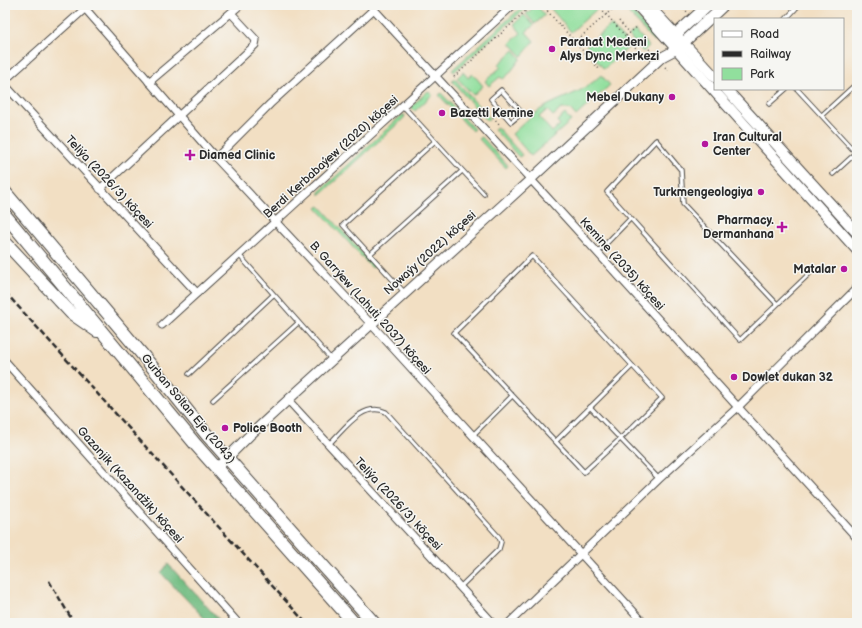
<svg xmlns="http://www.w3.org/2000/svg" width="862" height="628" viewBox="0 0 862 628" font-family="'Balsamiq Sans',sans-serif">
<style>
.green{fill:#91df9d;stroke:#5e8564}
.forest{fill:#74be84;stroke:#507458}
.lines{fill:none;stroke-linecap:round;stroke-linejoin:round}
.service-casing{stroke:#494642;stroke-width:5.5}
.minor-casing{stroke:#494642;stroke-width:9}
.tertiary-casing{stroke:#494642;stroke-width:11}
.secondary-casing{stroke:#494642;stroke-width:12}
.trunk-casing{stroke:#494642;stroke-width:14}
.path{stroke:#494642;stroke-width:1.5;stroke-dasharray:1 3;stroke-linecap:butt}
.service{stroke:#fff;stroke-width:3.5}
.minor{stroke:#fff;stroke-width:7}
.tertiary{stroke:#fff;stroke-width:9}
.secondary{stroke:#fff;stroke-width:10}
.trunk{stroke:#fff;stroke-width:12}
.rail{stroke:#2b2b2b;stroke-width:2.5;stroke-dasharray:6 3;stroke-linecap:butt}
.poi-dot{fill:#b5179e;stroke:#f6f6f2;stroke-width:1.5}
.labels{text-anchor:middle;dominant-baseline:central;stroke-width:3;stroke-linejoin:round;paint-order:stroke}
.poi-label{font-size:12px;font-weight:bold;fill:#2b2b2b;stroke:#f6f6f2;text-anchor:start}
.street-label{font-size:12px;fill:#2b2b2b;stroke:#f6f6f2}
</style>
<rect width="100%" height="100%" fill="#f6f6f2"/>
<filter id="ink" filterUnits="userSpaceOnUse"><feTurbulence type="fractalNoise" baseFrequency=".025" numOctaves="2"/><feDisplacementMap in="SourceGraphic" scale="8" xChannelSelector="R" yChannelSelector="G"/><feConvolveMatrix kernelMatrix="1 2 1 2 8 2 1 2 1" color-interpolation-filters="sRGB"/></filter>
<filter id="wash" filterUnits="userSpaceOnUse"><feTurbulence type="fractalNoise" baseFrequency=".012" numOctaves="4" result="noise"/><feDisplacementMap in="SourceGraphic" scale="16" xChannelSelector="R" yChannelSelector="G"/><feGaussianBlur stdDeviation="0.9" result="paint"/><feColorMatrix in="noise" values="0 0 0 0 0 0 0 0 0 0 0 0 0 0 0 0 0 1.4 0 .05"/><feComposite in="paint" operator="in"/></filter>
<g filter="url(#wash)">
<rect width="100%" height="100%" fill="#f2dfc3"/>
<g class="green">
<polygon points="524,5 529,5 454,72 452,70"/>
<polygon points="536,5 545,15 535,24 526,14"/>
<polygon points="556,5 593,5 597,9 571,32 551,9"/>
<polygon points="622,5 627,5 656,40 654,42"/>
<polygon points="524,15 534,25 526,32 534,41 522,56 510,43 521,33 514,24"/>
<polygon points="611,25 630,46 604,69 585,47"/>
<polygon points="635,30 649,46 643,52 629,36"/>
<polygon points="514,50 521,58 509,74 503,79 500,77 489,86 485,81 501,67 499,64"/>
<polygon points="463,72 468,78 473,74 483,86 473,95 457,78"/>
<path d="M601,75L610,85L576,116L570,109H561L553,116L547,110L539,117L552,132L560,125L557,121L565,114L571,121L531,156L512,134C521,126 530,116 541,109C563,96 582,94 601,75Z"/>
<polygon points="454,78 489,118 487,121 452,81"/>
<polygon points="428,91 432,95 415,111 411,107"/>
<polygon points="441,93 474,129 472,131 439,95"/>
<polygon points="402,115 405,115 404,118 321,194 319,194 319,192"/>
<polygon points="497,127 522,155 519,157 494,129"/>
<polygon points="482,137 508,166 506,168 479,139"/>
<polygon points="320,206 374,266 372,268 317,208"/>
</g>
<polygon class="forest" points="168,564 222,623 209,623 161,573"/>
</g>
<g filter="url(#ink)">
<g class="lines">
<defs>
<g id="service">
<polyline points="435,5 443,6 444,5"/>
<polyline points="786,19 799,5"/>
<polyline points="797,89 857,154"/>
<polygon points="501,90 522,113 511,122 491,99"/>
<polyline points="769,104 786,89"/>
<polyline points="403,106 484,194"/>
<polyline points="822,115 857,83"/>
<polyline points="833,174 856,153"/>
<polyline points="597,253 630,219"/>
<polyline points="239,255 331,359"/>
<polyline points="369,255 462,171"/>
<polygon points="532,256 662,398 620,439 584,472 454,333"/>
<polyline points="404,292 343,225 435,141"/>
<polyline points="777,304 683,204 681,170 656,140 607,192 740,340 809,274"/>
<polyline points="189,374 273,295"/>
<polyline points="213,400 298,323"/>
<polyline points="590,407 659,479"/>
<polyline points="472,436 512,396"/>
<polyline points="556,441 632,366"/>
<path d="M329,444C344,430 362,401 386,412L499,537L501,542L499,549L460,587"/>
</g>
<g id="minor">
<polyline points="82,5 216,158 371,324 644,623"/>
<polyline points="370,5 546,196 857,538"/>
<polyline points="5,80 89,5"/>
<polyline points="149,82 240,5"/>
<polyline points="5,85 197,293"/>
<polyline points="216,158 270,104 374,9"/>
<polyline points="100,189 255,45 256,40 231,13"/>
<polyline points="162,325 513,5"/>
<polyline points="5,361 238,623"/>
<polyline points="288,400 493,623"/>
<polyline points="509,623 659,479 737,408 857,288"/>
</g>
<polyline id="tertiary" points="217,468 249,436 288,400 530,180 662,57 677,49"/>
<g id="secondary">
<polyline points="637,5 857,250"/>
<polyline points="648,5 715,77"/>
<polyline points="671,39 708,5"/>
<polyline points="680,46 724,5"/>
<polyline points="726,89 857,233"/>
</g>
<g id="trunk">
<polyline points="5,192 141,353 207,435 374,623"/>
<polyline points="5,215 196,445 354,623"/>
<polyline points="5,242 71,313 97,331"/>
</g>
</defs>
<use href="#service" class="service-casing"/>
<use href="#minor" class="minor-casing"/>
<use href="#tertiary" class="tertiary-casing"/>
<use href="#secondary" class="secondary-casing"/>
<use href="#trunk" class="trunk-casing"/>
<g class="path">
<polyline points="542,5 600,70"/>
<polyline points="598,5 643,56"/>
<polyline points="681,5 687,12"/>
<polyline points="669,7 671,5"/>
<polyline points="684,9 688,5"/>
<polyline points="547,10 553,5"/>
<polyline points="619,21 630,33"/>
<polyline points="626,36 637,27"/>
<polyline points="575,42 617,5"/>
<polyline points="649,49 652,52"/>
<polyline points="665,67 668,70"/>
<polyline points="454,77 532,5"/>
<polyline points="493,117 499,124"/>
</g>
<use href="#service" class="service"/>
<use href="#minor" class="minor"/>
<use href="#tertiary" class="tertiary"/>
<use href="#secondary" class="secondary"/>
<use href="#trunk" class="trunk"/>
<g class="rail">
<polyline points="5,292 306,623"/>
<polyline points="49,581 74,623"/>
</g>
</g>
</g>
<g class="poi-dot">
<circle cx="552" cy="49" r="4"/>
<circle cx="672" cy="97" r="4"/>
<circle cx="442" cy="113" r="4"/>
<circle cx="705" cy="144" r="4"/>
<path d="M188 149h4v4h4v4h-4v4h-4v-4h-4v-4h4z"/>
<circle cx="761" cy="192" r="4"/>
<path d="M780 221h4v4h4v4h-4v4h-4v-4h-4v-4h4z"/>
<circle cx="844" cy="269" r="4"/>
<circle cx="734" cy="377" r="4"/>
<circle cx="225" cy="428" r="4"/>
</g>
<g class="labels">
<g class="poi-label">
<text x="560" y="42">Parahat Medeni<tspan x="560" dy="14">Alys Dync Merkezi</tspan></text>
<text x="664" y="97" text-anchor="end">Mebel Dukany</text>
<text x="450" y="113">Bazetti Kemine</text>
<text x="713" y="137">Iran Cultural<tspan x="713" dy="14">Center</tspan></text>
<text x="199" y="155">Diamed Clinic</text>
<text x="753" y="192" text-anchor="end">Turkmengeologiya</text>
<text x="774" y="220" text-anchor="end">Pharmacy.<tspan x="774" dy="14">Dermanhana</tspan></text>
<text x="836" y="269" text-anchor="end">Matalar</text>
<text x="742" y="377">Dowlet dukan 32</text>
<text x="233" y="428">Police Booth</text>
</g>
<g class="street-label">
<text transform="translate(331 157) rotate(-42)">Berdi Kerbabaýew (2020) köçesi</text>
<text transform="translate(109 182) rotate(47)">Teliýa (2026/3) köçesi</text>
<text transform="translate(430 253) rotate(-42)">Nowaýy (2022) köçesi</text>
<text transform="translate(622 264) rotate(48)">Kemine (2035) köçesi</text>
<text transform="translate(370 308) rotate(48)">B. Garrýew (Lahuti, 2037) köçesi</text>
<text transform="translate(188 409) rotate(50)">Gurban Soltan Eje (2043)</text>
<text transform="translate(130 485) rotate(48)">Gazanjik (Kazandžik) köçesi</text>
<text transform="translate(398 504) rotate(47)">Teliýa (2026/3) köçesi</text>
</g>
</g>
<rect width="862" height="628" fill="none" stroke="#f6f6f2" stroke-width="20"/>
<rect x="714" y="18" width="130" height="72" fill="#f6f6f2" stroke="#a5a5a2"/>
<rect x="722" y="31" width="20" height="6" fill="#ffffff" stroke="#a5a5a2"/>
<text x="750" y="38" font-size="12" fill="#2b2b2b">Road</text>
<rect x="722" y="51" width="20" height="6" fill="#2b2b2b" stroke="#a5a5a2"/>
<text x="750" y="58" font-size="12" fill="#2b2b2b">Railway</text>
<rect x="722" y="68" width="20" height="12" fill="#91df9d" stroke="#a5a5a2"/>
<text x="750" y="78" font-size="12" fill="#2b2b2b">Park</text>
</svg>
